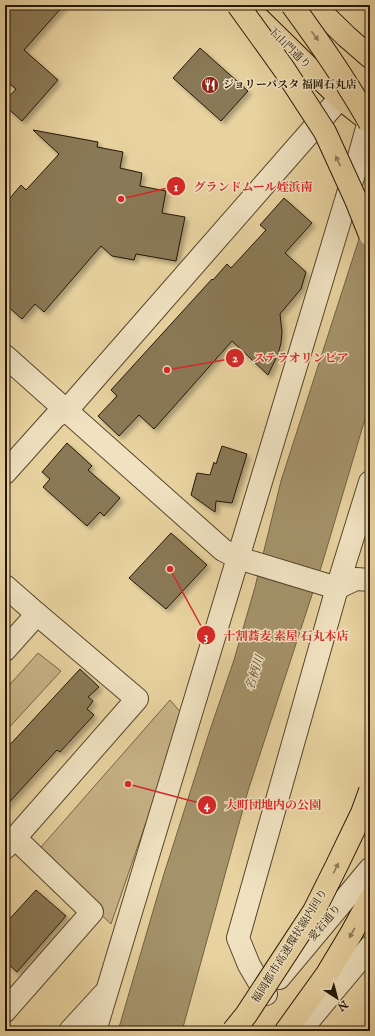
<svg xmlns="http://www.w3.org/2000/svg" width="375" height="1036" viewBox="0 0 375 1036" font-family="'IM FELL English','Noto Serif JP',serif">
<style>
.green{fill:#c7b386;stroke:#766546}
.water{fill:#a5936b;stroke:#716142}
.building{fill:#8a7956;stroke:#241705;filter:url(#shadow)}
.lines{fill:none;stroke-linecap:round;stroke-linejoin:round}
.minor-casing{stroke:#55462c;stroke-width:24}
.major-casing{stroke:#241705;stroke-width:24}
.highway-casing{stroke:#241705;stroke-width:24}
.minor{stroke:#f0e2c1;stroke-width:22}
.major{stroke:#e8d3a0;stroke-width:22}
.highway{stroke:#e8d3a0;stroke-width:22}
.highway-bridge-casing{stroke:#241705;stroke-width:24;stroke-linecap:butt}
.highway-bridge{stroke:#e8d3a0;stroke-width:22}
.oneway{fill:#907e5a}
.labels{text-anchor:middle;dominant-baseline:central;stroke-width:3;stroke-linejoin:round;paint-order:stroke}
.street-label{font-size:11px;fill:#241705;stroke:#f0e2c1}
.poi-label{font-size:11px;font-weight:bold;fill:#241705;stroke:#f0e2c1;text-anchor:start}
.water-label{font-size:12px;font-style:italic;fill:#58492e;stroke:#f0e2c1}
.leader{fill:none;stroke:#d62828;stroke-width:1.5}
.callout-dot{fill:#d62828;stroke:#f0e2c1;stroke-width:1.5}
.mark-label{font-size:12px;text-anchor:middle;font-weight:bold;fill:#fff}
.callout-label{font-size:12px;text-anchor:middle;font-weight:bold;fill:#d62828;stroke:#f0e2c1;stroke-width:3;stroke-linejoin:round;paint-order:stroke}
</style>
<defs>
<filter id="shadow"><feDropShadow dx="3.5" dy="3.5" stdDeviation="2" flood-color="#0004"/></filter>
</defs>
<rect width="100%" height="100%" fill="#e8d3a0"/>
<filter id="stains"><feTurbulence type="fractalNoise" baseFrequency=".005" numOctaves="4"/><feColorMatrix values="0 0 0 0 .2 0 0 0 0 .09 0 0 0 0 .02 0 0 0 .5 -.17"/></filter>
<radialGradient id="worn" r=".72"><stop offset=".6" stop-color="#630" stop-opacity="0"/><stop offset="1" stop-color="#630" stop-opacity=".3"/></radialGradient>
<g class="green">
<polygon points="38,653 61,671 5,732 5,690"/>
<polygon points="170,700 183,715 111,924 35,854"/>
</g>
<polygon class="water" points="370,205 370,402 323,561 248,791 182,1031 118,1031 163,877 209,733 234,660 255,587 281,481"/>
<g class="building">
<polygon points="5,5 64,5 24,50 58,80 22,121 5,106 5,101 16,89 5,80"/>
<polygon points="200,48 248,91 221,121 173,78"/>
<polygon points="33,130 98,142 97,147 123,152 120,168 142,173 140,186 166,191 162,213 185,217 176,261 136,254 134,260 112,256 101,246 44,312 35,304 22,319 5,304 5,204 21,185 26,190 59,154"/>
<polygon points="284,198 312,223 285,253 306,272 301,289 280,314 282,332 281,343 278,354 268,375 232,341 154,429 139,415 119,436 98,416 117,396 111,390 212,279 213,280 227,264 231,268 266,230 260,225"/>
<polygon points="67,443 92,466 88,470 120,498 104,516 100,512 87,526 43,487 50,479 42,472"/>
<polygon points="222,446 247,454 232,503 216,501 215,512 191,495 197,473 210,475 214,462 216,464"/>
<polygon points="171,533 207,565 166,609 129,578"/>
<polygon points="80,669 99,687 88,697 93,701 87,709 94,715 60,752 57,750 5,807 5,750"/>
<polygon points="36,890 66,916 17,972 5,961 5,924"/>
</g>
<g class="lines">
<defs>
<g id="minor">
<polyline points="5,356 223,550 238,558 337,588 356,579 370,580"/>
<polyline points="5,473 56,416 67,410 340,98"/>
<polyline points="5,586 37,614"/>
<polyline points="5,650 37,614 137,699 15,838"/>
<polyline points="5,848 15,838 92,912 5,1011"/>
<polyline points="279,978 370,869"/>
<polyline points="266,994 249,965 238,938 337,588 370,482"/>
<polyline points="70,1031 103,995"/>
<polyline points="95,1031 357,164 369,121"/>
<polyline points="300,1031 370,947"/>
</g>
<g id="major">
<polyline points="314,5 347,37 370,57"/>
<polyline points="247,7 340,98 368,120"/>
</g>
<polyline id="highway" points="286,1031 327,974 351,934 370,899"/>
</defs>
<use href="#minor" class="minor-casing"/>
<use href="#major" class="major-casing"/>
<use href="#highway" class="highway-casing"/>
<use href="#minor" class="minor"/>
<use href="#major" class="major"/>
<use href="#highway" class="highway"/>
<defs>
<g id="highway-bridge">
<polyline points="238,5 284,69 325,132 356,200 370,235"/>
<path d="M292,5C320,43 347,82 370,123"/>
<polyline points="233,1031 246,1015 314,911 336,867 362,813 370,791"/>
</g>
</defs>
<use href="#highway-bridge" class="highway-bridge-casing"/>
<use href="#highway-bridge" class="highway-bridge"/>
</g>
<defs><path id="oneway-solid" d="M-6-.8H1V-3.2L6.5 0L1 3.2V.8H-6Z"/></defs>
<g class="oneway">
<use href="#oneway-solid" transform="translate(315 36) rotate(53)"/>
<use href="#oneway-solid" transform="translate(338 161) rotate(-115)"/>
<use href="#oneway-solid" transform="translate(336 868) rotate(-64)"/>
<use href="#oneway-solid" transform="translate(352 933) rotate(119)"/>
</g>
<defs>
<symbol id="restaurant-disc" viewBox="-11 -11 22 22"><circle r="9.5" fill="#8f2418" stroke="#f0e2c1"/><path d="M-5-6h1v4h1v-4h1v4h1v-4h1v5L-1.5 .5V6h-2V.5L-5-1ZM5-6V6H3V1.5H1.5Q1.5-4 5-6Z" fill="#fff"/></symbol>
</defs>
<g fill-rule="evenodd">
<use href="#restaurant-disc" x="200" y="75" width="20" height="20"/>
</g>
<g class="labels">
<g class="street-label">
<text transform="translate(289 48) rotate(44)">下山門通り</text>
<text transform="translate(325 923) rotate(-50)">愛宕通り</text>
<text transform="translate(290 946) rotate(-58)">福岡都市高速環状線内回り</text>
</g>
<g class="poi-label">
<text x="223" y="85">ジョリーパスタ 福岡石丸店</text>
</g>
<g class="water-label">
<text transform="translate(255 673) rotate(-73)">名柄川</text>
</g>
</g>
<path class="leader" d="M121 199L176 186M167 370L235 358M170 569L206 635M128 784L207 805"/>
<g class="callout-dot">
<circle cx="121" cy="199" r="4"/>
<circle cx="167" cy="370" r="4"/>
<circle cx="170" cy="569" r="4"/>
<circle cx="128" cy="784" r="4"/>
<circle cx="176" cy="186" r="10"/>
<circle cx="235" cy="358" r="10"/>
<circle cx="206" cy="635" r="10"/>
<circle cx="207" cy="805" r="10"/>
</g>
<g class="mark-label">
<text x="176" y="191">1</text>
<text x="235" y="362">2</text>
<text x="206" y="640">3</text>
<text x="207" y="809">4</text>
</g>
<g class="callout-label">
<text x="253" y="191">グランドムール姪浜南</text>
<text x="301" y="362">ステラオリンピア</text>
<text x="286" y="640">十割蕎麦 素屋 石丸本店</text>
<text x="273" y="809">大町団地内の公園</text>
</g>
<rect width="375" height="1036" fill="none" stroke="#e8d3a0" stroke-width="20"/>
<rect x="6" y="6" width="363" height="1024" fill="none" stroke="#241705" stroke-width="2"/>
<rect x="10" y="10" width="355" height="1016" fill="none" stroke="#241705"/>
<g transform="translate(337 998) rotate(144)" stroke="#f0e2c1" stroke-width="3" paint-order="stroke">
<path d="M0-3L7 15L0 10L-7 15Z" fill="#241705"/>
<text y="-6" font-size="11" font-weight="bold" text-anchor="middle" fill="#241705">N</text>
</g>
<rect width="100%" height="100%" filter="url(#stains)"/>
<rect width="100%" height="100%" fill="url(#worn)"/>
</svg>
